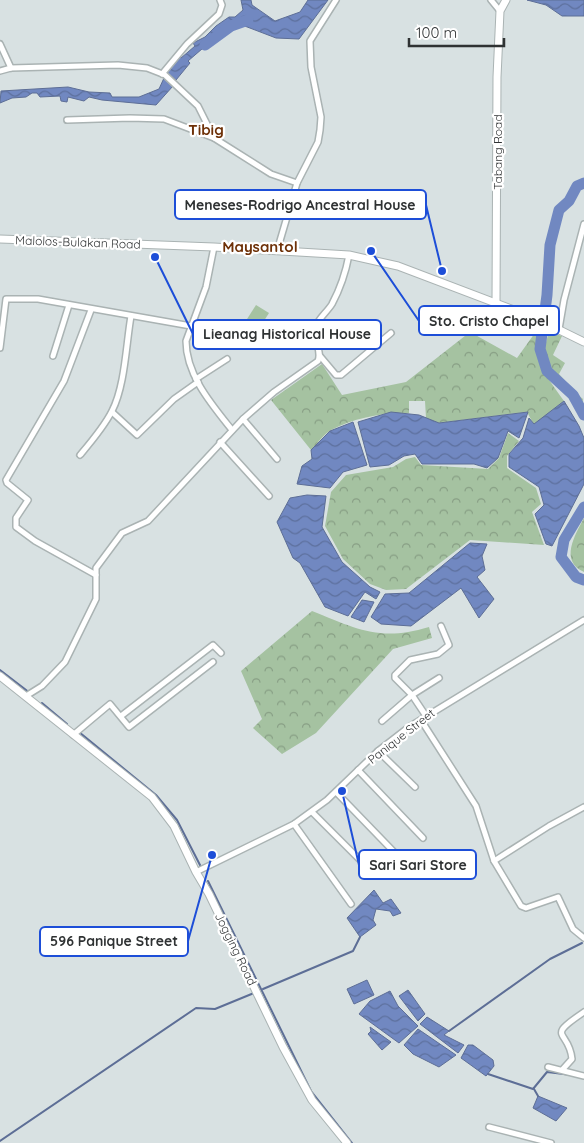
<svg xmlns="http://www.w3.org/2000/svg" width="584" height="1143" viewBox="0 0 584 1143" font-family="Quicksand,sans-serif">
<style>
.forest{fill:url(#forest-crowns)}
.green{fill:#a5c2a1}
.water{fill:url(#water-waves);stroke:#5d6e96}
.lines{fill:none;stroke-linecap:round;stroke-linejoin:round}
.stream{stroke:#5d6e96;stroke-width:2}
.river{stroke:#7188c1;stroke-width:11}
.street-casing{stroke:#aab3b3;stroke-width:8}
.secondary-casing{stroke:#aab3b3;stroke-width:9}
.street{stroke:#fff;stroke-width:5}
.secondary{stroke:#fff;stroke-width:7}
.labels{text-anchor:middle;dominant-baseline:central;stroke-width:4.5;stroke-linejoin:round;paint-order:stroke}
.street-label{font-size:12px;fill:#2f3233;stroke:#fff}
.quarter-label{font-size:15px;font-weight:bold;fill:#6e3108;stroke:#fff}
.leader{fill:none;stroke:#1d4ed8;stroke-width:2}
.callout-dot{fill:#1d4ed8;stroke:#fff;stroke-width:2}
.callout{fill:#fff;stroke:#1d4ed8;stroke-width:2}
.callout-label{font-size:14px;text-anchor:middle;font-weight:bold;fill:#2f3233}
</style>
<defs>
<pattern id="forest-crowns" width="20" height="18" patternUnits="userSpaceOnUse" patternTransform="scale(1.25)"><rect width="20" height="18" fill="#a5c2a1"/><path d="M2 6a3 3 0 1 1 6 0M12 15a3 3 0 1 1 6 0" fill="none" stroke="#879e84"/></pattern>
<pattern id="water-waves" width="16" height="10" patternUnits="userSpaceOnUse" patternTransform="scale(1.25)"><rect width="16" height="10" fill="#7188c1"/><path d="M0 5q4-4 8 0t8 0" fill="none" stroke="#5d709d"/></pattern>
</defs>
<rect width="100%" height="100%" fill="#d8e1e2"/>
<g class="forest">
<path d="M537,330C539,366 543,372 564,401L534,425L527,412L438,423L426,418L425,401H409V413C384,412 353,418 331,430C324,434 317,444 311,450L271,400L322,364L342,395L406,382L470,332L517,358Z"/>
<path d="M549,332L562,336L553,355L565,363L559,374C567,383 573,391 583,399L582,406L549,370L543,352Z"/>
<polygon points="508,433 519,441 507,456 507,468 536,488 541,504 532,512 544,545 470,540 406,589 386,590 370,584 343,559 325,526 331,492 346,475 393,467 406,459 415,457 421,465 488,469 499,458"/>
<path d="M584,518V572C559,561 575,535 584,518Z"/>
<path d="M312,611C357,629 380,642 429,627L432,638L393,649L316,733L282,754L253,728L262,719L241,671Z"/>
</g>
<polygon class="green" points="256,305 269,313 253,338 240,330"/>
<g class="water">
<polygon points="241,0 251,0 252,5 275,21 300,12 308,0 328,0 299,39 276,38 242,25 231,24 188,61 190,63 176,80 165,71 179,56 181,58 195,46 193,43 205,37 216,26 229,17 235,17 243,10"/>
<polygon points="527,0 584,0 584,16 562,16 546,5"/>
<polygon points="164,78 173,86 156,105 102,100 89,97 84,101 68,97 67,102 61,101 60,96 40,97 37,93 32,93 26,97 12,98 0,103 1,91 68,87 89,92 110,93 112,97 139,97 159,89"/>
<polygon points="564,401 579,426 584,438 584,484 552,546 546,544 535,514 544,505 539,487 509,467 509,454 523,438 529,418 534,424"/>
<polygon points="391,412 419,415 439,423 528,412 519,438 508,431 498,458 487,468 474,464 422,464 415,454 404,456 389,465 370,467 358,422"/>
<polygon points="353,422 367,465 343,472 330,488 297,484 302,466 312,459 311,450 330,431"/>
<polygon points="307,495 326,496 322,527 342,562 370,587 380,592 376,599 365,592 348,616 325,607 300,563 293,558 277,522 290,498"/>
<polygon points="470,543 487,544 482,556 485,570 477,577 494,599 479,618 461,588 411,626 381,624 371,617 385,594 409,593"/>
<polygon points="362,600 374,602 364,622 351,617"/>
<polygon points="374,890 383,903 391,899 401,913 393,916 390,911 376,909 373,920 376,925 360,937 347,918"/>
<polygon points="367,980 374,995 354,1004 347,989"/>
<polygon points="408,990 425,1014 418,1021 399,996"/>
<polygon points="390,991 398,1006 418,1026 399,1043 359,1014 370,1001"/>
<polygon points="427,1017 449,1031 444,1035 464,1045 458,1053 420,1024"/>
<polygon points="370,1027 391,1042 382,1050 368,1034 371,1031"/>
<polygon points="418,1029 456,1055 439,1067 413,1054 404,1045"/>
<polygon points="468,1045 473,1045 493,1060 494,1066 486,1076 461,1058"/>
<polygon points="538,1096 567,1108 556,1121 533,1108"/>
</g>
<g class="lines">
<g class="stream">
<polyline points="0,670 30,693"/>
<polyline points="42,703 67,724"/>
<polyline points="79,732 156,795 177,820 201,867"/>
<polyline points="208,881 311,1091 352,1143"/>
<polyline points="263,989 353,951 360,937"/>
<polyline points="449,1031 550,959 582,943"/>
<polyline points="488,1074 533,1089 547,1072 572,1075"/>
<polyline points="534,1089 538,1096"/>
<polyline points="0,1141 196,1008 215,1009 254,993"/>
</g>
<g class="river">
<polyline points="205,45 231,26 248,20"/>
<polyline points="584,183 577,186 569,201 559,210 550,245 547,295 540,349 547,371 573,395 584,415"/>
<polyline points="584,507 564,540 561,557 576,577 584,580"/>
</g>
<defs>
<g id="street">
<polyline points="491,0 500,11"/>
<polyline points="0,44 11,68"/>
<polyline points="0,71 11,68 118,65 147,68 165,75 198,106 214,138 271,174 297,183"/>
<polyline points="162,74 187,44 219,14 222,5 220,0"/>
<polyline points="67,120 130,118 164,119 214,138"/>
<path d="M214,247L206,287L186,341C186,375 212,405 232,430"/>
<polyline points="277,251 297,183 318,142 320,130 321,117 311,67 310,41 336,0"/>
<polyline points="91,310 64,381 6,480 7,483 28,500 16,518 16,527 35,541 96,575"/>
<polyline points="559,329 564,300 584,224"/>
<polyline points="0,348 6,299 38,299 191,326"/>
<polyline points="53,356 69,305"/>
<polyline points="320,356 336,375 341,375 391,333"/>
<polyline points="196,379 227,359"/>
<polyline points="112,412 137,435 174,399 198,382"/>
<polyline points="243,419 277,459"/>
<polyline points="220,442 269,496"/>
<path d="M80,455C91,442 104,427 112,411C125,386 126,345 131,316"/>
<path d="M26,696L42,686L65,662L96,599V568L122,533L148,521L243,419L274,392L318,361C323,350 311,338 316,326C319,318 327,312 332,304C340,289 346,271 349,255"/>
<polyline points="121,716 213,645 221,653"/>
<polyline points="426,716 412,695 395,678 395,675 410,660 438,654 449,645 441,626"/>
<polyline points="421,720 476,806 494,861 521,906 526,908 558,897 573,929 584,938"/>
<polyline points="382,721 412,695 439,678"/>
<polyline points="73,735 110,704 129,727 213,662"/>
<polyline points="378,751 415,787"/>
<polyline points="358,770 423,838"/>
<polyline points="336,792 395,853"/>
<polyline points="312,812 359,859"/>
<polyline points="294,824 351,904"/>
<polyline points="494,861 549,826 584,807"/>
<polyline points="196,872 294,824 327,800 378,751 409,727 584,620"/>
<polyline points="548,1067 584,1076"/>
<path d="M563,1069L572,1059C569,1029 544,1039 584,1012"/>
<polyline points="489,1127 551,1143"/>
</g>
<g id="secondary">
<polyline points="0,239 214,247 349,255 398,266 535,318 584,342"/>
<polyline points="496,305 497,77 500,11 506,0"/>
<polyline points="0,676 152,797 174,826 196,872 209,894 283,1047 312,1100 347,1143"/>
</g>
</defs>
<use href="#street" class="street-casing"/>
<use href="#secondary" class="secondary-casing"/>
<use href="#street" class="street"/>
<use href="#secondary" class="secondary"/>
</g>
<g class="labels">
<g class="street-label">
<text transform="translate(497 152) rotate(-90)">Tabang Road</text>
<text transform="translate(78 242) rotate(2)">Malolos-Bulakan Road</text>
<text transform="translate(401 736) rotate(-38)">Panique Street</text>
<text transform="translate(236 949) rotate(64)">Jogging Road</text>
</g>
<g class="quarter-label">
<text x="206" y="129">Tibig</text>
<text x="260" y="246">Maysantol</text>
</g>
</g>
<path class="leader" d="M442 271L426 205M371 251L419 321M155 257L193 334M342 791L359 865M212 855L188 941"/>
<g class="callout-dot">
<circle cx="442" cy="271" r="5"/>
<circle cx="371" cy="251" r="5"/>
<circle cx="155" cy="257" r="5"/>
<circle cx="342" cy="791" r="5"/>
<circle cx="212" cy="855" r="5"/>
</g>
<g class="callout">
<rect x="175" y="190" width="251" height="29" rx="5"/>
<rect x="419" y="306" width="140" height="29" rx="5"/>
<rect x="193" y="320" width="188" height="29" rx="5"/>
<rect x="359" y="850" width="117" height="29" rx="5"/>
<rect x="40" y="927" width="148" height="29" rx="5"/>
</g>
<g class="callout-label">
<text x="300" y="210">Meneses-Rodrigo Ancestral House</text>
<text x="489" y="326">Sto. Cristo Chapel</text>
<text x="287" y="339">Lieanag Historical House</text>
<text x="418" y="870">Sari Sari Store</text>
<text x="114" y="946">596 Panique Street</text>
</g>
<path d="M409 38v8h95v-8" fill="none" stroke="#2f3233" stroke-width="2.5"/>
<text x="416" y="38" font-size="15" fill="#2f3233" stroke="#ffffff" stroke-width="4" paint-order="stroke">100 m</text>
</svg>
